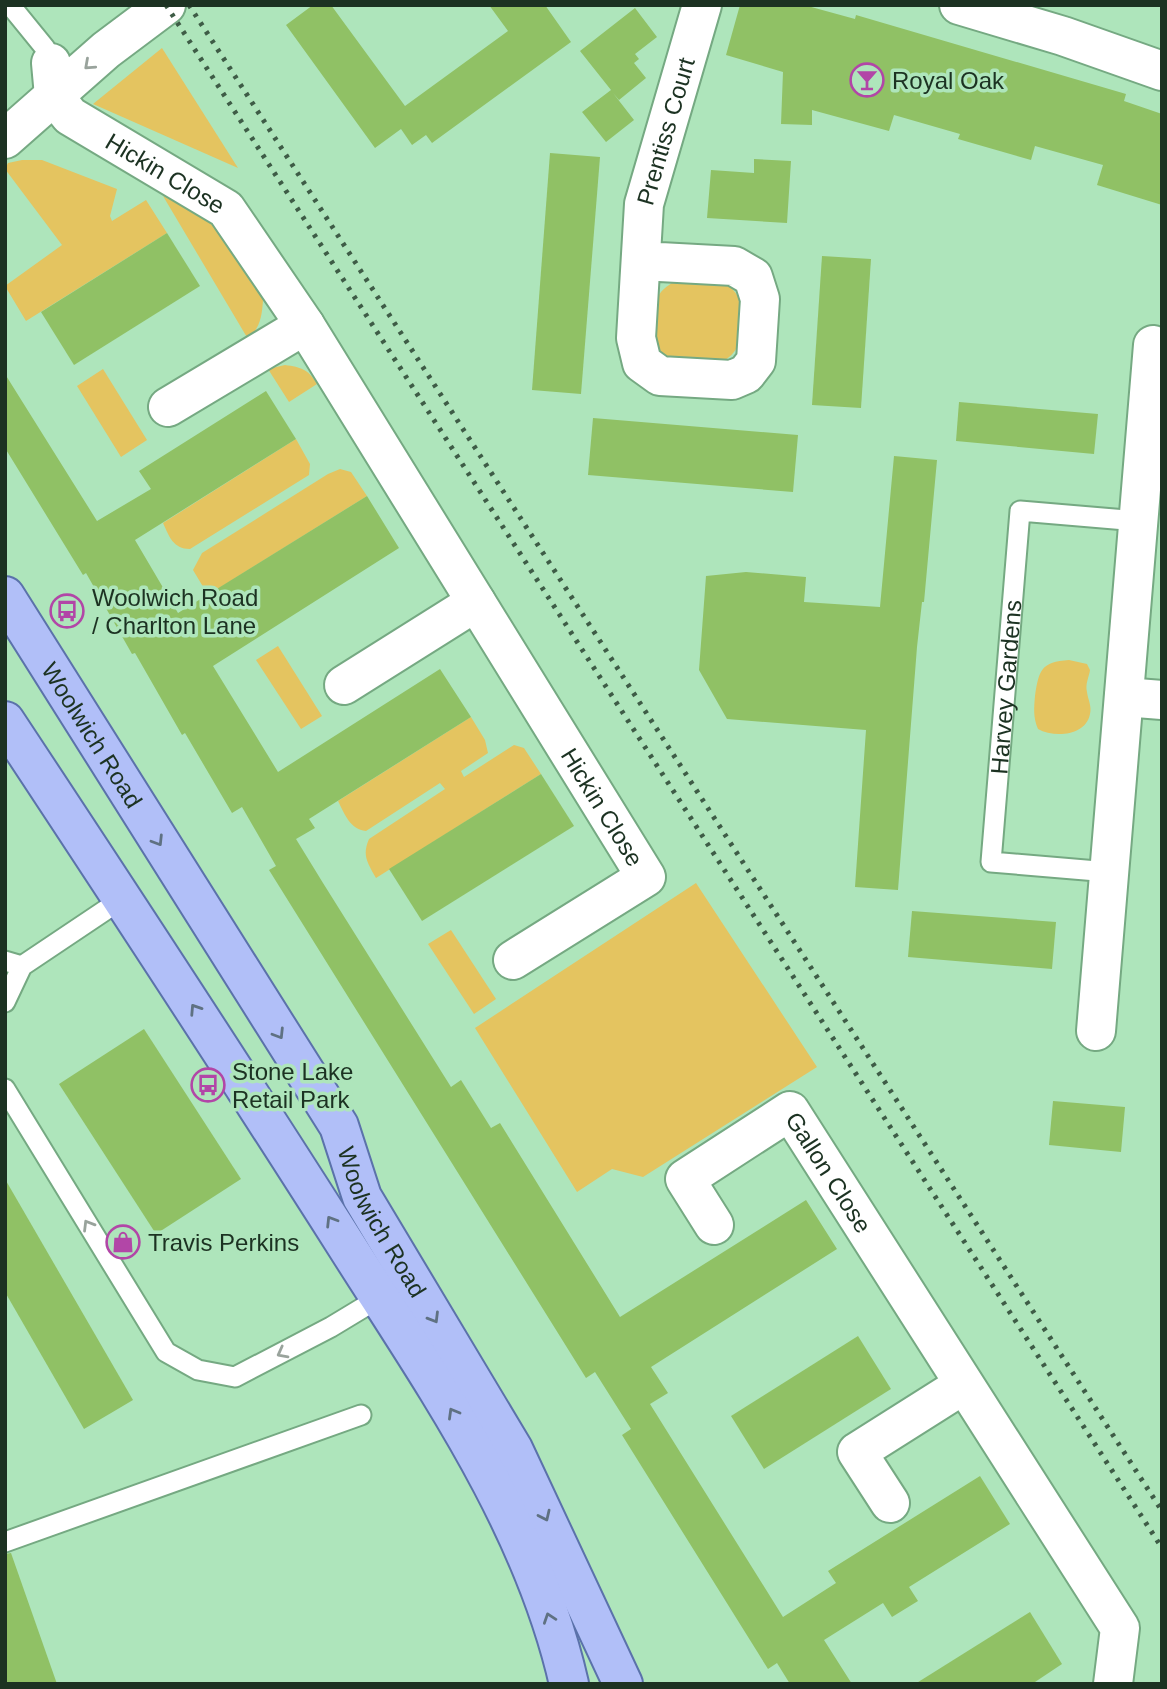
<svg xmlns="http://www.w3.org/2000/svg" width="1167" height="1689" viewBox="0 0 1167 1689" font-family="Arial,sans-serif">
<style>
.green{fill:#e4c460}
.building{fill:#90c165}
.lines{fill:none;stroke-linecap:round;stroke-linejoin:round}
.service-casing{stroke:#75a982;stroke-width:23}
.minor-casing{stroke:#75a982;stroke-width:42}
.primary-casing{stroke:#5b72aa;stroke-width:42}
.service{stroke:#fff;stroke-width:19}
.minor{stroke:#fff;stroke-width:38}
.primary{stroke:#b1bff8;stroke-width:38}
.rail{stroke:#3e5c46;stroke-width:5;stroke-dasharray:3.5 7;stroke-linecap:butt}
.oneway{stroke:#99a39c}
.oneway2{stroke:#5f7182}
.labels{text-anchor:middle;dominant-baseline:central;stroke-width:7;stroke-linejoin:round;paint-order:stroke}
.poi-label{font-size:24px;fill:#1c3222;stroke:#aee5bb;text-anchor:start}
.street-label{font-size:24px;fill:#1c3222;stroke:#aee5bb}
</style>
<rect width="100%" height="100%" fill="#aee5bb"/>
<g class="green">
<polygon points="162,48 238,168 93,104"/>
<polygon points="22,160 42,160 117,189 110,216 112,221 146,200 167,233 26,321 5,286 62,245 5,169 8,163"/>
<path d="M163,196L198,213L217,229L263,300C262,316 260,328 248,339Z"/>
<path d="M678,279C691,280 709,278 721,282C747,291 747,327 737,347C734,354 725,362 717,363C711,365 681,363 674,361C647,353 646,311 661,292C665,287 672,283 678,279Z"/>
<path d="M285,365C301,367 309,370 317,384L289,402L268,369Z"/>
<polygon points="103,369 147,440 121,457 77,386"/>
<path d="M296,439L310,464L309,475L190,549C173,549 169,536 163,523Z"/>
<polygon points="340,469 351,472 367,496 208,595 193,570 202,553 328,474"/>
<polygon points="278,646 322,716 301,729 256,660"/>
<path d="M1069,660L1087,664L1090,670C1089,677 1085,684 1087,692C1088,700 1092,706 1090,714C1086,736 1054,738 1038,729C1033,717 1034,708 1035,696C1039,670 1041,662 1069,660Z"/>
<path d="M471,717L485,740L488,753L461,771L464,777L514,745L524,748L541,774L376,878C367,862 362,855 369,839L445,789L440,783L366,831C350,829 345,815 338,801Z"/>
<polygon points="696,883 817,1067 643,1177 612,1169 577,1192 475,1028"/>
<polygon points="451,930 496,999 474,1014 428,944"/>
</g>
<g class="building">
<polygon points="313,5 331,5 405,106 508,31 489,5 545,5 571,42 432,143 426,135 412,145 401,129 375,148 286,25"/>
<polygon points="740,5 804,5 855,19 856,15 1126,94 1124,101 1162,114 1162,205 1097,185 1103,165 1035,146 1031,160 958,139 960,134 894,115 889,131 812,110 812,125 781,124 783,72 726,55"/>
<polygon points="635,8 657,37 635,54 639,59 634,63 646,78 619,100 613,93 634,120 606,142 582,112 611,90 580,51"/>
<polygon points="550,153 600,157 581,394 532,390"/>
<polygon points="754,159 791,161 787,223 707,218 711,170 754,173"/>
<polygon points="167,233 200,286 74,365 41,312"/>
<polygon points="822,256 871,259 861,408 812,405"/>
<polygon points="5,374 97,521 151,489 139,471 266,391 296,439 135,540 178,613 367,496 399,548 213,666 278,772 440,669 471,717 309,819 315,828 296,839 323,883 451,1087 461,1080 491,1128 500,1123 620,1317 806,1200 837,1249 651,1367 668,1393 650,1404 783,1617 836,1583 828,1571 980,1476 1010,1524 909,1587 918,1601 892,1617 883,1603 824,1640 852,1684 790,1684 777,1663 768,1669 622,1435 631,1429 595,1372 586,1378 269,870 276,866 242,807 232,813 185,733 182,735 135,653 132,654 86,573 83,575 5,448"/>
<polygon points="959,402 1098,414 1094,454 956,441"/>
<polygon points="593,418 798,435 793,492 588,475"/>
<polygon points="894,456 937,460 924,602 922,602 917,647 898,890 855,887 866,730 727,719 699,670 706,576 746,572 806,577 804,602 880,607"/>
<polygon points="541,774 574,826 422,921 389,869"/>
<polygon points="912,911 1056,922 1052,969 908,957"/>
<polygon points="144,1029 241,1179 156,1234 59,1084"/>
<polygon points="1053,1101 1125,1107 1121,1152 1049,1145"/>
<polygon points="5,1179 133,1400 84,1429 5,1292"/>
<polygon points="858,1336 891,1389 764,1469 731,1416"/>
<polygon points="11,1553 57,1684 5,1684 5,1554"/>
<polygon points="1030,1612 1062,1664 1032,1684 915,1684"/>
</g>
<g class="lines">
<defs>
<g id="service">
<polyline points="10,5 45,48 51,63"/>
<path id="s1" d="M1109,872L991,862L1020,511L1138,521"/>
<polyline points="5,961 22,966"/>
<polyline points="5,1002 22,966 122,899"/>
<polyline points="5,1089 166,1352 198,1370 235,1377 331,1327 379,1298"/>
<polyline points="5,1542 361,1415"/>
</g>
<g id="minor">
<polyline points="959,5 1063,36 1162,71"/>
<path id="s2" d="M51,63L54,96L70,116L226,209L305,325L646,877L513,960"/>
<polyline points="5,139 106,50 166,5"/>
<path id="s3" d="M641,261L734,266L753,277L760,299L756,361L746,374L732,380L660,376L642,363L636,338L644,204L702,5"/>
<polyline points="168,407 305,325"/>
<polyline points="344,685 476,602"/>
<polyline points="1124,697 1162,700"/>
<polyline points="1096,1031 1153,345"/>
<path id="s4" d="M714,1225L685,1179L790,1111L1120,1628L1113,1684"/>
<polyline points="890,1503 857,1452 963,1385"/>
</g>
<g id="primary">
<path id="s5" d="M5,596L339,1126L362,1197L513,1449L623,1684"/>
<path d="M5,721C120,895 234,1069 346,1245C434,1384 532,1521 569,1684"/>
</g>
</defs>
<use href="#service" class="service-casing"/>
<use href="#minor" class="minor-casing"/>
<use href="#primary" class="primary-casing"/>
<use href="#service" class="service"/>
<use href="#minor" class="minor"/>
<use href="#primary" class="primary"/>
<g class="rail">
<polyline points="166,5 1162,1548"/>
<polyline points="189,5 1162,1511"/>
</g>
</g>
<defs><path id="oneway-chevron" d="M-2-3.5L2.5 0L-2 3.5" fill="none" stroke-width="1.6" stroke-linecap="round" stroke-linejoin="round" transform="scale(1.75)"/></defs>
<g class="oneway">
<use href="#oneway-chevron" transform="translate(89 65) rotate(138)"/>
<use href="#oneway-chevron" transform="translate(88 1225) rotate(-121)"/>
<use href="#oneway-chevron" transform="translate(282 1353) rotate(152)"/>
</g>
<g class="oneway2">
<use href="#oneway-chevron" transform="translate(158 841) rotate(58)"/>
<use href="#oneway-chevron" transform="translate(195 1009) rotate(-123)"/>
<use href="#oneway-chevron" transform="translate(279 1034) rotate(58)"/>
<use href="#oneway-chevron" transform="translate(331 1221) rotate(-122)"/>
<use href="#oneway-chevron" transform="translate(434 1318) rotate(59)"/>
<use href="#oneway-chevron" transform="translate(453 1413) rotate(-120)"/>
<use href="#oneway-chevron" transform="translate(545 1516) rotate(65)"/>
<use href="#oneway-chevron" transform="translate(549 1618) rotate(-109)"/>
</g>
<defs>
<symbol id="bar-ring" viewBox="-11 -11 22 22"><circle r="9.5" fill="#aee5bb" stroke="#b246a7" stroke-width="1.5"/><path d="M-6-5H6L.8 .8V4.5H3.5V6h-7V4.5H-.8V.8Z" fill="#b246a7"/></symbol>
<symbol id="bus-ring" viewBox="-11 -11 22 22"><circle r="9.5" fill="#aee5bb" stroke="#b246a7" stroke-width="1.5"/><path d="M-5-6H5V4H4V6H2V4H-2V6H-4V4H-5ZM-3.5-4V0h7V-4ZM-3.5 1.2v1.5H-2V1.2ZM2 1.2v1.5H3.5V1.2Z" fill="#b246a7"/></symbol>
<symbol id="shop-ring" viewBox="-11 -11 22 22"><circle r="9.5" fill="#aee5bb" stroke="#b246a7" stroke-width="1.5"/><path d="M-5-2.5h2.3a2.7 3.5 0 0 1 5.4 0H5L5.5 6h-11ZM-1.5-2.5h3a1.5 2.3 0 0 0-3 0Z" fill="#b246a7"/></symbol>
</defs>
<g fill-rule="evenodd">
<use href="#bar-ring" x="848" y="61" width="38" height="38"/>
<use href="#bus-ring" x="48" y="592" width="38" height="38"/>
<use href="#bus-ring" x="189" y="1066" width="38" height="38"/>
<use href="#shop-ring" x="104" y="1223" width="38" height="38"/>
</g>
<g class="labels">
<g class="poi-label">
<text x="892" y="80">Royal Oak</text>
<text x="92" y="597">Woolwich Road<tspan x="92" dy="28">/ Charlton Lane</tspan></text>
<text x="232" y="1071">Stone Lake<tspan x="232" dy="28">Retail Park</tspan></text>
<text x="148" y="1242">Travis Perkins</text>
</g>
<g class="street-label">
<text stroke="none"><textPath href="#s3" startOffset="562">Prentiss Court</textPath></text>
<text stroke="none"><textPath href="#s2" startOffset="170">Hickin Close</textPath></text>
<text stroke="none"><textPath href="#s1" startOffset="294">Harvey Gardens</textPath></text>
<text stroke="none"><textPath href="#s5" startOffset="164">Woolwich Road</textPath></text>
<text stroke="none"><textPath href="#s2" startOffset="947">Hickin Close</textPath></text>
<text stroke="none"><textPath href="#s4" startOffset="252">Gallon Close</textPath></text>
<text stroke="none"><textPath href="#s5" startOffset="732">Woolwich Road</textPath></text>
</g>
</g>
<rect width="1167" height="1689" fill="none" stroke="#1c3222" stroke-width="14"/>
</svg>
